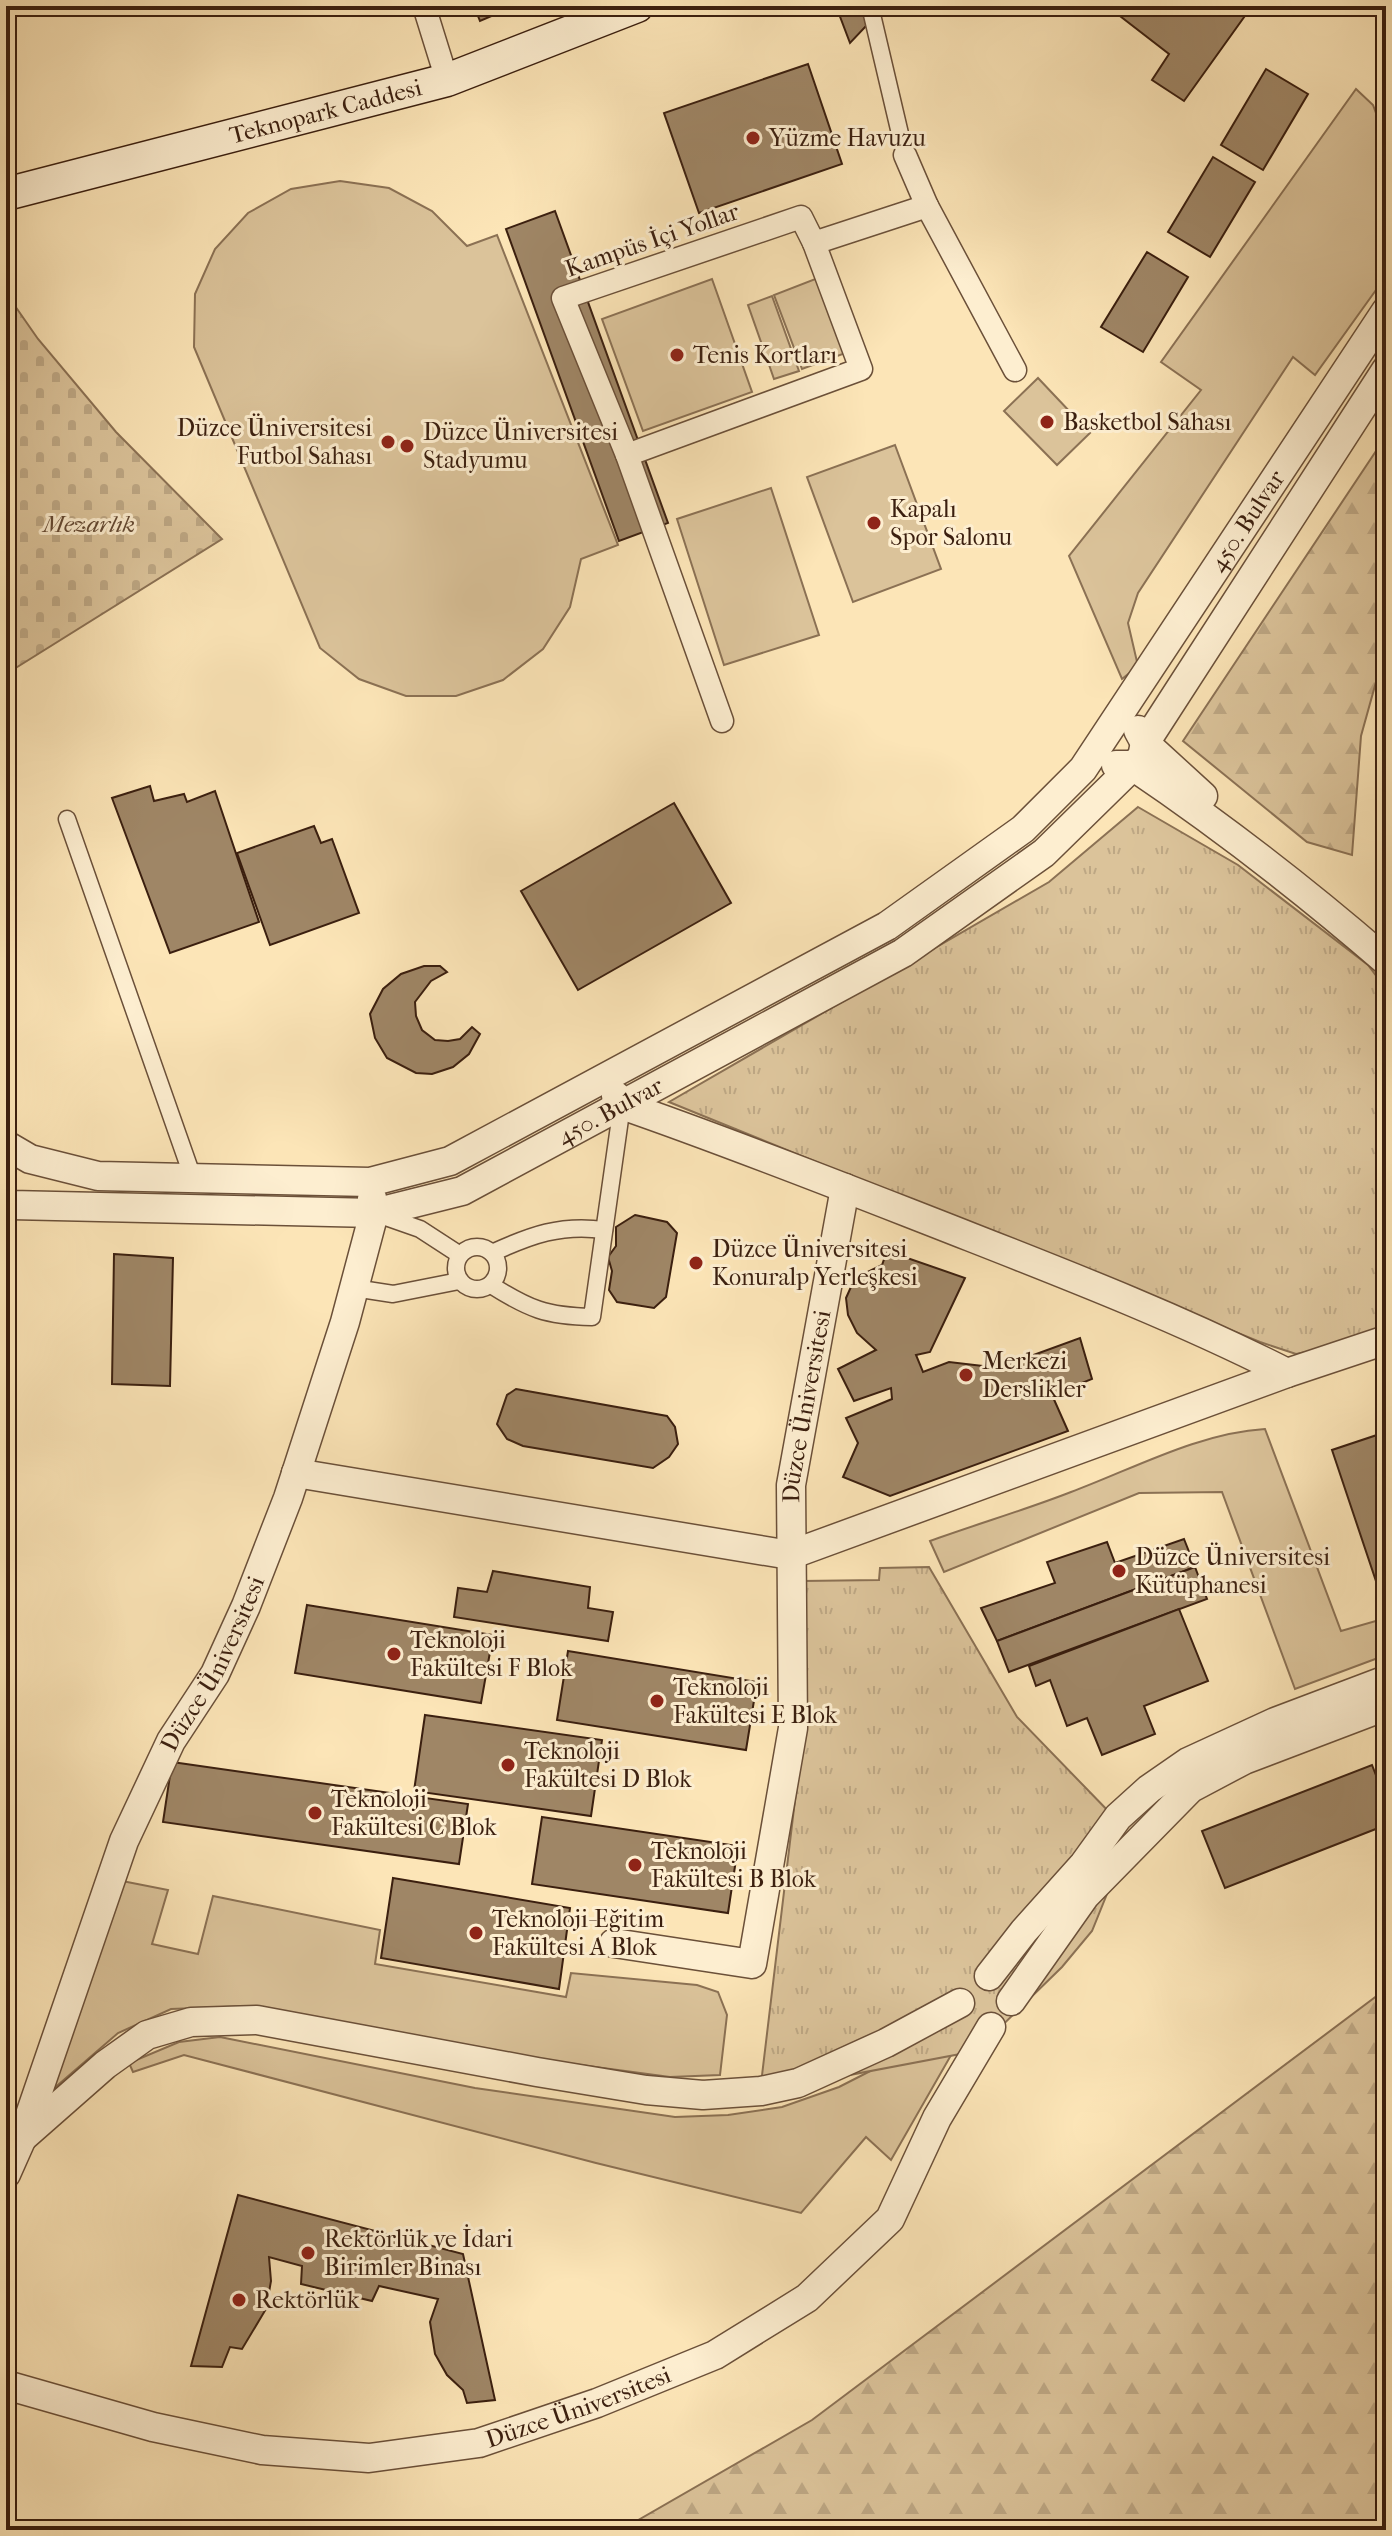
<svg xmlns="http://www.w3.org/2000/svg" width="1392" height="2536" viewBox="0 0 1392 2536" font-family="'IM FELL French Canon',serif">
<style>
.green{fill:#dbc39a;stroke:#8b7154;stroke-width:2}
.forest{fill:url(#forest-firs);stroke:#8b7154;stroke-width:2}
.cemetery{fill:url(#cemetery-stones);stroke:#8b7154;stroke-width:2}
.park{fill:url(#park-tufts);stroke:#8b7154;stroke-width:2}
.building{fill:#9f8666;stroke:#3b1f0f;stroke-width:2}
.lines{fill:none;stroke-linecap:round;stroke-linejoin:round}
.pedestrian-casing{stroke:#6b5039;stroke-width:19}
.minor-casing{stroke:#6b5039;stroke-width:25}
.tertiary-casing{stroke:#6b5039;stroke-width:31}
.secondary-casing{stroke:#3b1f0f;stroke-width:35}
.pedestrian{stroke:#fdeed0;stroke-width:16}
.minor{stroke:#fdeed0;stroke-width:22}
.tertiary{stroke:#fdeed0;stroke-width:28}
.secondary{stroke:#fdeed0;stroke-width:32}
.poi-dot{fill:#8f2418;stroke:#fdeed0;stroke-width:3}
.labels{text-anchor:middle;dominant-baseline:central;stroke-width:6;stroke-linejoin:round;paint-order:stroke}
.street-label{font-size:24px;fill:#3b1f0f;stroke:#fdeed0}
.poi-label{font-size:24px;fill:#3b1f0f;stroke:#fdeed0;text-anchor:start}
.park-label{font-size:24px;font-style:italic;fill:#634832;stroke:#fdeed0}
</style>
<defs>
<pattern id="forest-firs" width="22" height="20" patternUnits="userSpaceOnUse" patternTransform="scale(2)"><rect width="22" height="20" fill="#dbc39a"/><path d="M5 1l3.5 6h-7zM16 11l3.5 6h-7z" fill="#bda784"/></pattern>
<pattern id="cemetery-stones" width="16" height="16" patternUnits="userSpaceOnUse" patternTransform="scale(2)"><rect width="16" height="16" fill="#dbc39a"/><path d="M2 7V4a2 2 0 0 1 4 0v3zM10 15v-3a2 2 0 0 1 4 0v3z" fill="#bda784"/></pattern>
<pattern id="park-tufts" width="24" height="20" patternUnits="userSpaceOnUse" patternTransform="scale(2)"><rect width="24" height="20" fill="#dbc39a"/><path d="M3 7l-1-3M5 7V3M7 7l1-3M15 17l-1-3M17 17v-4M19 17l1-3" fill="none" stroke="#bda784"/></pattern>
</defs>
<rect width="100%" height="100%" fill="#fce5b7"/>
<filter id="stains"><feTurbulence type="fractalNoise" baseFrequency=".0025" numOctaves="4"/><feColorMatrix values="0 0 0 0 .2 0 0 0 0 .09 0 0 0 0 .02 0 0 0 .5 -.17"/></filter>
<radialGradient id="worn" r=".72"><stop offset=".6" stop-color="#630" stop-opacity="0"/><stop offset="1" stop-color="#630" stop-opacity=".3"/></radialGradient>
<g class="green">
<polygon points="1356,89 1373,105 1386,140 1386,276 1315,375 1293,357 1138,593 1128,623 1138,666 1122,679 1069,556 1201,390 1161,362"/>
<polygon points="340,181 389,188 432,211 467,246 497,235 618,545 581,559 570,607 543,649 503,680 456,696 406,696 359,679 320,648 194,347 195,294 215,249 248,213 291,189"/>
<polygon points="823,276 851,351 802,369 774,295"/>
<polygon points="712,279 752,392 643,431 602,319"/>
<polygon points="772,296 799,371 774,379 748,305"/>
<polygon points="1038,378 1090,433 1057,465 1004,411"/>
<polygon points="895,445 941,569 853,602 807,477"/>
<polygon points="771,488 819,635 724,665 677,519"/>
<path d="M1265,1429L1341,1631L1386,1618V1655L1295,1689L1222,1492L1139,1493L944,1572L930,1541C977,1524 1025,1510 1071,1492C1133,1469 1198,1433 1265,1429Z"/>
<polygon points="117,1880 168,1890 152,1944 198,1954 213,1896 380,1930 375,1964 566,1997 571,1973 697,1985 718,1992 727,2015 720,2075 670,2077 506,2055 248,2006 171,2009 118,2033 44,2097"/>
<polygon points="220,2037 475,2088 675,2117 728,2115 782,2107 839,2087 884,2064 954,2050 891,2160 866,2137 801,2213 596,2163 184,2055 133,2072 129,2063 179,2042"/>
</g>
<g class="forest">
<polygon points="1386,436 1386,646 1361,736 1352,855 1307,842 1183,741"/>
<polygon points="1386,1989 1386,2530 621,2530 812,2420"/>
</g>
<polygon class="cemetery" points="6,293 38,339 116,432 222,539 6,674"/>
<g class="park">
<polygon points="1138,807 1238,865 1368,965 1386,989 1386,1330 1351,1343 1296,1354 1260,1342 669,1102 1049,882"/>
<polygon points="929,1567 1017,1717 1113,1816 1111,1884 1092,1931 1062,1967 976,2051 760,2092 801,1750 802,1581 879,1580 880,1568"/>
</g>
<g class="building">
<polygon points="474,6 515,6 480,21"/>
<polygon points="836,6 885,6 850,43"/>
<polygon points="1107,6 1252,6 1184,101 1152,80 1169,54"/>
<polygon points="808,64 842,164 699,213 664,113"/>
<polygon points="1266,69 1308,94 1263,170 1221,145"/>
<polygon points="1213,157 1255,182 1210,257 1168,232"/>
<polygon points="555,211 668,523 619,541 506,229"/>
<polygon points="1147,252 1188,277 1143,352 1101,327"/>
<polygon points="150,786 154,801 184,794 187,802 215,791 259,922 170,953 112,798"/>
<polygon points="674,803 731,903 578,990 521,891"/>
<polygon points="314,826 321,843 332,839 359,913 270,945 237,853"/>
<polygon points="424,966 440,966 447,972 431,981 415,1002 416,1016 422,1030 435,1040 448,1041 460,1039 472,1027 480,1034 469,1054 453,1067 432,1074 416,1073 387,1058 375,1038 370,1014 383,989 401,974"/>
<polygon points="635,1215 667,1222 677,1233 666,1297 654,1308 617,1302 609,1290 612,1271 608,1257 616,1246 616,1227"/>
<polygon points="887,1251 965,1278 930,1352 916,1355 923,1372 949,1362 983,1366 1009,1364 1080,1338 1092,1379 1052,1395 1068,1431 890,1496 843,1477 858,1443 846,1418 892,1399 891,1388 854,1401 838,1369 876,1350 857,1333 848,1315 846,1298 855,1278 882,1265"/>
<polygon points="114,1254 173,1258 170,1386 112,1384"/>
<polygon points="516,1389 667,1416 675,1427 678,1444 669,1457 653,1468 523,1446 507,1439 497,1424 507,1395"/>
<polygon points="1386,1432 1386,1611 1332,1450"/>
<polygon points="1184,1539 1195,1567 997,1641 981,1608 1055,1583 1047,1562 1107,1542 1115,1563"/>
<polygon points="1195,1567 1207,1599 1009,1672 997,1641"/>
<polygon points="493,1571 590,1587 588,1608 613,1612 608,1641 454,1617 458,1588 487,1592"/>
<polygon points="307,1605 493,1635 481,1703 295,1673"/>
<polygon points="1179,1609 1208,1681 1144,1706 1155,1734 1102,1755 1087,1718 1067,1726 1050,1680 1036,1686 1029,1666"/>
<polygon points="568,1651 757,1682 746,1750 557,1720"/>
<polygon points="425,1715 602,1740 591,1816 414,1791"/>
<polygon points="172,1762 468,1804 459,1864 163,1822"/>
<polygon points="1372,1765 1386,1801 1386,1825 1225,1888 1202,1831"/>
<polygon points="542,1817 738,1846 728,1913 532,1884"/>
<polygon points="393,1878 570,1908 559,1989 381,1958"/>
<polygon points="238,2195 463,2254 495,2400 467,2403 463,2390 447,2375 435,2354 430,2322 438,2299 379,2286 372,2301 301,2284 302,2266 269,2257 271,2281 266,2309 242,2349 230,2347 222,2367 191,2366"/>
</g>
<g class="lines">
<defs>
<g id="pedestrian">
<polyline points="870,6 905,155"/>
<polyline points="67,819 193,1178"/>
<polyline points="380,1215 420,1229 460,1255"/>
<circle cx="477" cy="1268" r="21"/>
<path d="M492,1253C531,1235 561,1224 604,1230"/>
<path d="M491,1285C529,1309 546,1316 592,1317L622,1105"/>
<polyline points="354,1288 393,1294 459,1281"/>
</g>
<g id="minor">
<polyline points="424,6 447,80"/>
<polyline points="905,155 927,206 1015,370"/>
<polyline points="627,455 861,369 814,243"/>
<polyline points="722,721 627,455 563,298 801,217 814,243 927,206"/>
</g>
<g id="tertiary">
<polyline points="1138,730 1145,743 1203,796"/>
<path d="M1116,765H1131C1220,825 1304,890 1386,961"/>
<path d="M616,1096L622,1105C729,1142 835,1184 940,1225C1057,1271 1175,1316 1287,1373"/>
<path id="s1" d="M6,1145L30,1159L98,1176L370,1182L450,1161L887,926L1023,829L1083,769L1386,311"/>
<path id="s2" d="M6,1202L11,1205L374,1213L462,1191L903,953L1044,853L1142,757L1145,743L1386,370"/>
<polyline points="296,1473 790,1555 1287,1373 1386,1340"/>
<path id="s3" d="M614,1943L752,1964L793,1728L791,1485L845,1188"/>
<polyline points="989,1976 1024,1931 1084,1864 1118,1817 1149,1789 1188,1762 1275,1722 1386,1680"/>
<polyline points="1011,2001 1085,1896 1191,1788 1244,1760 1386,1706"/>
<polyline points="22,2138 105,2065 147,2035 191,2022 257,2020 537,2072 646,2090 703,2095 761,2091 798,2083 886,2043 960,2003"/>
<path id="s4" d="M6,2174L22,2138L124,1841L171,1741L215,1674L246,1606L288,1498L345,1322L374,1213L372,1198"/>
<path id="s5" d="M6,2385L153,2427L262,2450L369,2458L479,2443L597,2403L715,2355L807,2298L890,2219L937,2118L991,2027"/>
</g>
<g id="secondary">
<path id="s6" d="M6,194L447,80L637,6"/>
</g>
</defs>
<use href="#pedestrian" class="pedestrian-casing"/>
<use href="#minor" class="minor-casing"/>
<use href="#tertiary" class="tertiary-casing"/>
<use href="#secondary" class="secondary-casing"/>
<use href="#pedestrian" class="pedestrian"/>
<use href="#minor" class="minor"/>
<use href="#tertiary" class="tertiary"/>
<use href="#secondary" class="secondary"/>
</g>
<g class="poi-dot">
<circle cx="753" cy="138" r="8"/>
<circle cx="677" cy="355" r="8"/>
<circle cx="1047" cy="422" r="8"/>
<circle cx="388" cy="442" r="8"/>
<circle cx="407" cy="446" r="8"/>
<circle cx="874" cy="523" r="8"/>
<circle cx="696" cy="1263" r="8"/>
<circle cx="966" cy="1375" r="8"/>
<circle cx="1119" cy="1571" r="8"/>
<circle cx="394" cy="1654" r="8"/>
<circle cx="657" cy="1701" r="8"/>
<circle cx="508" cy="1765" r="8"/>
<circle cx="315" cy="1813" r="8"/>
<circle cx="635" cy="1865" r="8"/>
<circle cx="476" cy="1933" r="8"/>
<circle cx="308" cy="2253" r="8"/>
<circle cx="239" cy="2300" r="8"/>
</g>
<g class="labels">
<g class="street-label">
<text stroke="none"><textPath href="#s6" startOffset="330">Teknopark Caddesi</textPath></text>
<text transform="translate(652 240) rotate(-19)">Kampüs İçi Yollar</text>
<text stroke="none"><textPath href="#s1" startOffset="1498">450. Bulvar</textPath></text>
<text stroke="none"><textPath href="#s2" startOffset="628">450. Bulvar</textPath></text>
<text stroke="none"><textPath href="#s3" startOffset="702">Düzce Üniversitesi</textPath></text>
<text stroke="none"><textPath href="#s4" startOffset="552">Düzce Üniversitesi</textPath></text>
<text stroke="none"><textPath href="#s5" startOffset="588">Düzce Üniversitesi</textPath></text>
</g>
<g class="poi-label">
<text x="769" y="138">Yüzme Havuzu</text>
<text x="693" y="355">Tenis Kortları</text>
<text x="1063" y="422">Basketbol Sahası</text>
<text x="372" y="428" text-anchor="end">Düzce Üniversitesi<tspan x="372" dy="28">Futbol Sahası</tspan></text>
<text x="423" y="432">Düzce Üniversitesi<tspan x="423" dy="28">Stadyumu</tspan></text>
<text x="890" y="509">Kapalı<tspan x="890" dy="28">Spor Salonu</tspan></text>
<text x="712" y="1249">Düzce Üniversitesi<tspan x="712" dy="28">Konuralp Yerleşkesi</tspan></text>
<text x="982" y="1361">Merkezi<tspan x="982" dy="28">Derslikler</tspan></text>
<text x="1135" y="1557">Düzce Üniversitesi<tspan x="1135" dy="28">Kütüphanesi</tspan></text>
<text x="410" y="1640">Teknoloji<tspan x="410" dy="28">Fakültesi F Blok</tspan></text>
<text x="673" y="1687">Teknoloji<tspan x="673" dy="28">Fakültesi E Blok</tspan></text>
<text x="524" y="1751">Teknoloji<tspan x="524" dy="28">Fakültesi D Blok</tspan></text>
<text x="331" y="1799">Teknoloji<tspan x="331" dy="28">Fakültesi C Blok</tspan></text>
<text x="651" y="1851">Teknoloji<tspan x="651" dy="28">Fakültesi B Blok</tspan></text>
<text x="492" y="1919">Teknoloji-Eğitim<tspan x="492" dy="28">Fakültesi A Blok</tspan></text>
<text x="324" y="2239">Rektörlük ve İdari<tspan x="324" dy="28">Birimler Binası</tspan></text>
<text x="255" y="2300">Rektörlük</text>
</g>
<g class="park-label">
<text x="89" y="524">Mezarlık</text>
</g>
</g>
<rect width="1392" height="2536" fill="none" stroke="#fce5b7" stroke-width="32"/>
<rect x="8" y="8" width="1376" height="2520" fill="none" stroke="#3b1f0f" stroke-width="4"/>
<rect x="16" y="16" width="1360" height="2504" fill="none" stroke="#3b1f0f" stroke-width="2"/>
<rect width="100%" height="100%" filter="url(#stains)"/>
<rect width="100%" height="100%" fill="url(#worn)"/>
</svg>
